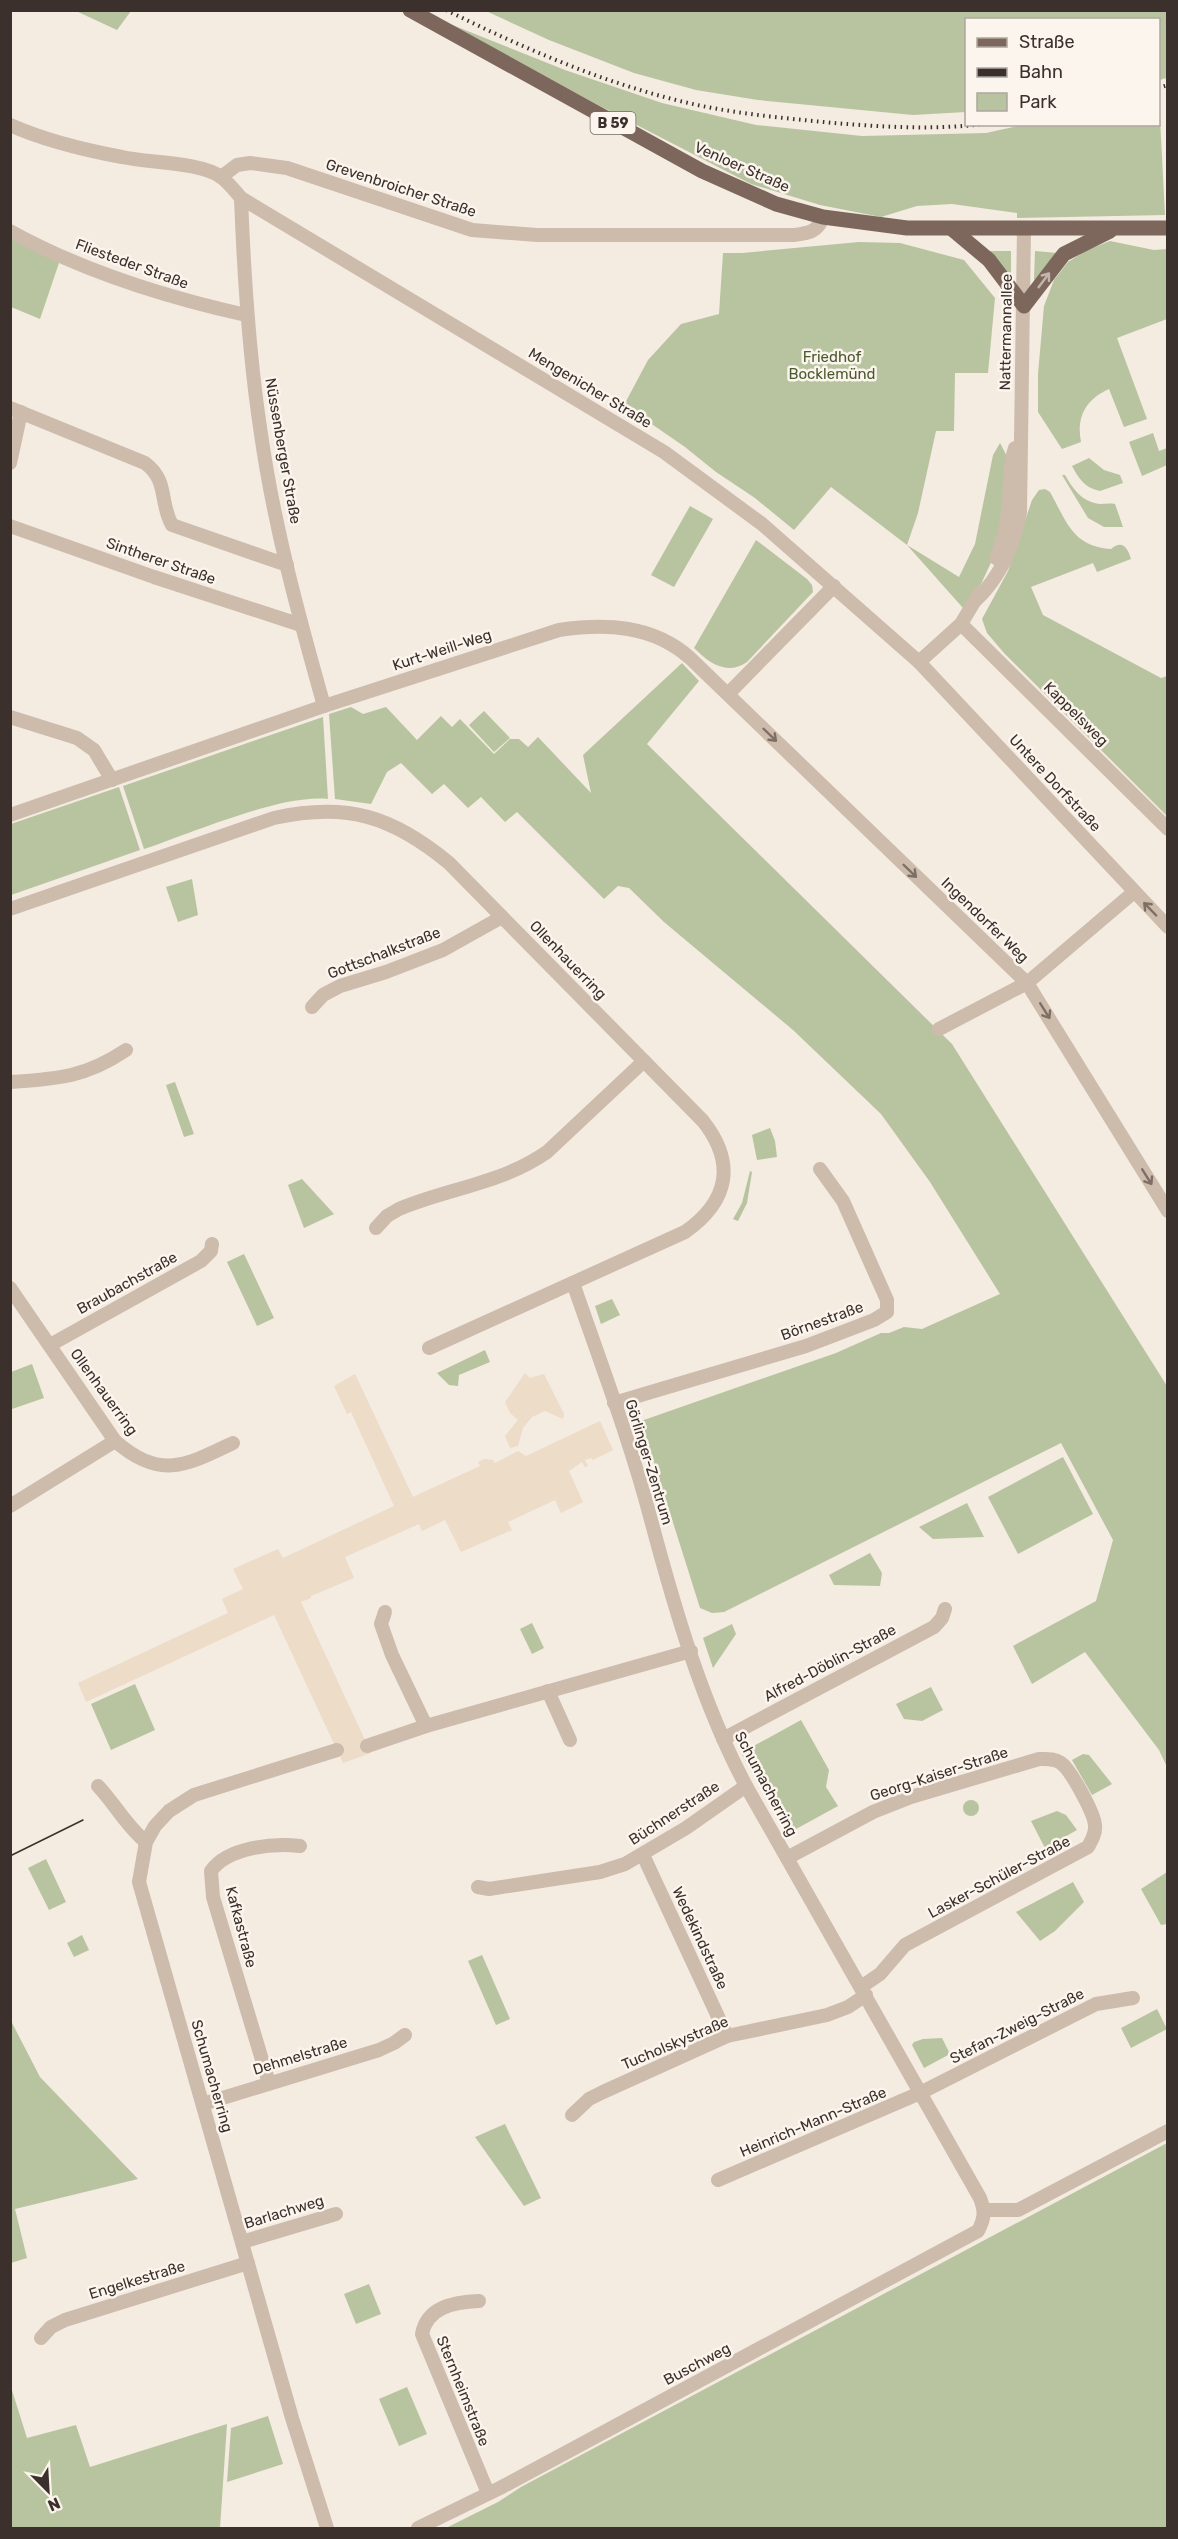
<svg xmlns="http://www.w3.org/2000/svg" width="1178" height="2539" viewBox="0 0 1178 2539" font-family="Rubik,sans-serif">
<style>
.green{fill:#b8c4a0}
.plaza{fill:#ecdcc8}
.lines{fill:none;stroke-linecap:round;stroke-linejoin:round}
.minor{stroke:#cdbbac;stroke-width:14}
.primary{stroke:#7d675c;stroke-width:15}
.tram{stroke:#3b302b;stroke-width:1.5}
.rail{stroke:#3b302b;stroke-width:4;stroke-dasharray:1.5 4.5;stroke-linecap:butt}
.oneway{stroke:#c2b5ac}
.oneway2{stroke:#7d6f65}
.labels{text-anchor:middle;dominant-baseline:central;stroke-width:5;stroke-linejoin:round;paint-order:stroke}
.shield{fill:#fbf5ee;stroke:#756b66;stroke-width:1.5}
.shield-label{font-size:14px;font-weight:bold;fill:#3b302b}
.street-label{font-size:15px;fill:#3b302b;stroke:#fbf5ee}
.park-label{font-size:15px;fill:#4a5a2e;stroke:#fbf5ee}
</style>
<rect width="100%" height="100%" fill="#f4ebe1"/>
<g class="green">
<polygon points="76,11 131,11 117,30"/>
<polygon points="486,11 1167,11 1167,78 1159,80 1158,20 966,20 966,112 913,115 758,100 696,90 634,73 549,40"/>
<polygon points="450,24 565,70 662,103 756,125 862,136 986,133 1027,124 1158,124 1159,98 1165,215 1017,218 1017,213 952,204 917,206 881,217 820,205 751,184 598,105"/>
<polygon points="10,235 60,260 40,319 11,307"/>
<path d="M1110,241L1154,250L1167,249V319L1117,338L1147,419L1124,427L1109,389C1086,399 1076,417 1081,442L1062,449L1038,412V374L1044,306L1054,280L1068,262L1087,250Z"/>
<polygon points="859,242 900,243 964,260 995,298 988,373 955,373 954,431 936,431 918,513 907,545 959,577 975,544 993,455 1000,443 1010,462 996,552 981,584 963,608 907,545 831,487 794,530 755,498 716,472 685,447 624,405 648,360 681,324 719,314 723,253 742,253"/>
<polygon points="987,251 1011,251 1011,277"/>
<polygon points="1035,251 1058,253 1035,282 1034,279"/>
<polygon points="1153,433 1159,451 1167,448 1167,465 1142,476 1129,442"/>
<path d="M1089,458L1104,470L1120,475L1123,483L1100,491C1085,488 1079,479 1072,466Z"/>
<path d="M1062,475H1065C1073,489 1082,502 1100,504C1105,504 1109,503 1115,504L1123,527H1104L1088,518Z"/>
<path d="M1045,489L1050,492C1067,522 1072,546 1111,549C1123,539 1128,549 1131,559L1097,572L1093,563L1031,587L1043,615L1161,678L1167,676V816L1004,653L987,633L982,619L1008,571L1032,500L1039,490Z"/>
<polygon points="690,506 713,519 674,587 651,575"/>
<path d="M756,540L807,579L812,585L813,592L747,662C727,676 709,663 694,648Z"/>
<polygon points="682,663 699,681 647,744 952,1044 1167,1386 1167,1767 1159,1750 1085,1652 1032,1684 1013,1646 1096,1601 1113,1540 1061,1443 724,1612 712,1613 700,1608 641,1421 836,1353 881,1333 889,1333 904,1327 922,1329 1000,1294 930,1182 881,1114 793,1030 664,922 629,888 618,886 604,899 517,812 505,822 481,797 468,808 444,784 432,794 401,763 387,772 371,804 335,799 329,714 351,707 363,714 386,707 417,740 441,716 452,727 460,719 494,754 510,739 519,739 528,747 538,737 591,793 583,755"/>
<polygon points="484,711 510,738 494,752 469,725"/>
<path d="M323,717L328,799C280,794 192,833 144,849L123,786Z"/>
<polygon points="119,787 140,850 11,895 11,824"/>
<polygon points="192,879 198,915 178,922 166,887"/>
<polygon points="175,1082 194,1134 184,1137 166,1085"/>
<polygon points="770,1128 775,1141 777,1157 757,1160 752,1135"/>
<polygon points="750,1171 752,1172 747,1203 738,1221 733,1219 742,1203"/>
<polygon points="302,1179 334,1214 304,1228 288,1185"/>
<polygon points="244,1254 274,1318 257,1326 227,1262"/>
<polygon points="612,1299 620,1315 601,1324 595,1306"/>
<polygon points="485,1350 490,1362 459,1375 458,1386 449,1385 437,1373"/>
<polygon points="32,1364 44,1398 12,1409 11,1372"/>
<polygon points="1063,1457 1093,1514 1018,1554 988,1497"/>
<polygon points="967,1503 984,1537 933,1539 919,1527"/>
<polygon points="870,1553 882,1573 880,1586 834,1585 829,1575"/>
<polygon points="532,1623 544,1648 532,1654 520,1629"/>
<polygon points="732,1624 736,1634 713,1668 703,1638"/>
<polygon points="135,1684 155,1730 111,1750 91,1704"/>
<polygon points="931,1687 943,1710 922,1721 904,1719 896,1704"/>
<polygon points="801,1720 829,1770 826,1787 838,1806 787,1834 741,1753"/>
<polygon points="1083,1754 1089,1755 1112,1784 1092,1795 1072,1760"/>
<circle cx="971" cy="1808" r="8"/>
<polygon points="1057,1811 1066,1815 1077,1830 1045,1848 1031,1821"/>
<polygon points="46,1859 66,1902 49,1910 28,1868"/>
<polygon points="1167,1872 1167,1924 1161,1925 1141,1889"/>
<polygon points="1073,1882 1084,1902 1055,1931 1040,1941 1016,1912"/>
<polygon points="82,1935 89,1950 74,1957 67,1943"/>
<polygon points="482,1955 510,2019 496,2025 468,1961"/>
<polygon points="1157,2009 1167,2029 1131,2048 1121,2028"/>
<polygon points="10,2019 40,2077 138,2179 15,2209 27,2258 11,2263"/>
<polygon points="942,2038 950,2054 924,2068 912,2045 914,2042 923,2039"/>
<polygon points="505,2124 541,2198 524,2206 475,2137"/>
<polygon points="1167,2143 1167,2528 446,2528 498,2502 521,2487"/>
<polygon points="369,2284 381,2314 356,2324 344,2294"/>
<polygon points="10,2384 27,2438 76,2425 90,2467 227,2424 220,2528 11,2528"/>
<polygon points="407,2387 427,2434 399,2446 379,2399"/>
<polygon points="268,2416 283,2464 227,2482 231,2428"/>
</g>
<g class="plaza">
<polygon points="525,1373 530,1378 544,1374 564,1414 563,1419 545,1411 532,1417 523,1428 518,1446 510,1448 505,1436 518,1420 510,1413 505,1402"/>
<polygon points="355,1374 413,1497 480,1466 478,1462 484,1459 493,1460 495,1463 518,1451 526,1456 600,1421 613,1450 593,1460 591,1458 585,1460 588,1466 585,1467 582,1462 569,1471 583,1502 561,1513 555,1500 508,1522 512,1530 461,1552 445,1520 422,1531 419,1524 345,1557 354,1578 311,1596 311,1598 301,1602 371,1753 343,1763 274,1615 86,1702 78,1683 228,1613 222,1599 243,1589 233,1569 278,1549 283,1558 394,1506 351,1412 347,1414 334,1386"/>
</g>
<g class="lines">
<g class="minor">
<path d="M10,125C46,141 84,150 122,157C149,163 200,162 221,177C229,183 235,191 241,198L664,452L762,524L919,662L1168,927"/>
<path d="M221,177L237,165L250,163L287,168L472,230L537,235H794C808,233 818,232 823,217"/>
<path d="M241,198C244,277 249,356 261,434C274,526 299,617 324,706"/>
<path d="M10,231C84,272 165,297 246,315"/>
<path d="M10,408L145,463C169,481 159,502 172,525L287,565"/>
<polyline points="10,463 21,412"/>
<polyline points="10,526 154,577 301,625"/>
<path d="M996,558C1004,540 1008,519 1009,499C1011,482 1009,464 1015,448"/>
<path d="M976,600C1000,577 1014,545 1020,512L1024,228"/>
<polyline points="961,624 1168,829"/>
<polyline points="919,662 961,624 980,592"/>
<polyline points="728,694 834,586"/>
<polyline points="10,717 77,738 94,750 112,780"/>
<path d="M10,815L324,706L559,630C606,623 653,625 690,658L1027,983L1168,1211"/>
<path d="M10,909L274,818C347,802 392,816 449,863L703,1121C736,1163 729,1201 685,1232L429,1348"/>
<polyline points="312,1007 323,995 340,986 386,972 443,950 502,917"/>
<polyline points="939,1029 1027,983 1134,892"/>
<path d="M10,1082C58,1079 86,1077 126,1050"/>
<path d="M376,1228L387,1216L399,1209C449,1188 501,1184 547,1152L644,1061"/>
<path d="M10,1288L115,1441C160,1480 185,1466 233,1443"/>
<polyline points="50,1345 201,1261 211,1251 212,1244"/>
<polyline points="614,1403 806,1346 874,1320 887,1312 887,1300 843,1201 820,1169"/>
<polyline points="10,1506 115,1441"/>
<polyline points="385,1612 381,1624 392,1655 426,1726"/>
<polyline points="548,1691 570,1740"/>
<polyline points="723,1739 934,1627 942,1618 945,1609"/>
<polyline points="367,1746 426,1726 691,1651"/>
<path d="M98,1786C115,1804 127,1827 146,1842"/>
<polyline points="643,1855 727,2036"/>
<path d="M787,1858L873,1812L911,1797L1039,1759C1047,1759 1054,1758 1061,1763C1071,1770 1094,1813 1095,1825C1096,1833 1092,1840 1088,1847L905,1945L880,1974L861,1987"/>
<polyline points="478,1887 489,1889 600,1872 625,1864 686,1828 746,1786"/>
<path d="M269,2083L213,1897L211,1871C228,1847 273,1843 300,1846"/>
<polyline points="203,2104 379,2050 394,2043 405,2035"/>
<polyline points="572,2115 589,2099 603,2092 727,2036 827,2015 848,2007 866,1995"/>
<polyline points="718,2180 920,2093 1096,2004 1133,1998"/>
<polyline points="985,2210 1018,2210 1168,2131"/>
<polyline points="242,2242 336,2214"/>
<path d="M479,2301C454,2302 427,2307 422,2334L488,2493"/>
<polyline points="41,2338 51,2327 65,2320 248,2263"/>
<polyline points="327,2528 292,2418 139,1882 146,1842 155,1826 169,1811 194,1795 337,1750"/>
<path d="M418,2528L500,2488L978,2231C985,2218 985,2211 980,2198L746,1786C702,1703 675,1610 651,1520C630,1440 600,1361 573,1283"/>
</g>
<g class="primary">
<polyline points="410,10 702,171 776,204 823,217 907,228 1168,228"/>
<polyline points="952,229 989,260 1024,306 1064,254 1110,231"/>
</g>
<polyline class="tram" points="10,1856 83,1820"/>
<g class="rail">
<path d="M446,10C529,51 617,89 707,107C749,115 792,119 834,123C883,127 935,130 984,124"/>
<polyline points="1158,88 1168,85"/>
</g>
</g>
<defs><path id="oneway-shaft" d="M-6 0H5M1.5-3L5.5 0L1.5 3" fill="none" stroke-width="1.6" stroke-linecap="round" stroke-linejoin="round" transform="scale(1.5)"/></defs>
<use class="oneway" href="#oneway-shaft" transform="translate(1044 280) rotate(-53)"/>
<g class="oneway2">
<use href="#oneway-shaft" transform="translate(770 735) rotate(44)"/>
<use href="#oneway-shaft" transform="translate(910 871) rotate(44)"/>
<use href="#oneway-shaft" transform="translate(1150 909) rotate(-134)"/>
<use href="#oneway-shaft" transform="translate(1045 1011) rotate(58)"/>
<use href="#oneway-shaft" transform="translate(1147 1177) rotate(58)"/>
</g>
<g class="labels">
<rect class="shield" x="590.5" y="112" width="45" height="22" rx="4.5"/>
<g class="shield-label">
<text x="613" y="123">B 59</text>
</g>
<g class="street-label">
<text transform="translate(742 167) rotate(24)">Venloer Straße</text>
<text transform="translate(401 188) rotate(18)">Grevenbroicher Straße</text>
<text transform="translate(132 264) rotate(20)">Fliesteder Straße</text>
<text transform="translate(1006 332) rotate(-89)">Nattermannallee</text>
<text transform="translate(590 388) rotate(31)">Mengenicher Straße</text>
<text transform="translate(283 451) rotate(80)">Nüssenberger Straße</text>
<text transform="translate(161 561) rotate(19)">Sintherer Straße</text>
<text transform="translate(442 650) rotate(-18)">Kurt-Weill-Weg</text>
<text transform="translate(1076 714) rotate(45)">Kappelsweg</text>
<text transform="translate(1055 783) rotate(47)">Untere Dorfstraße</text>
<text transform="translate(985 920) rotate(44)">Ingendorfer Weg</text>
<text transform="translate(384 953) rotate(-21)">Gottschalkstraße</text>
<text transform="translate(568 960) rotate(46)">Ollenhauerring</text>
<text transform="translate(127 1283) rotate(-29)">Braubachstraße</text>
<text transform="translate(822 1321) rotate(-20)">Börnestraße</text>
<text transform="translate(104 1392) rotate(54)">Ollenhauerring</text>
<text transform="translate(649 1462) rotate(73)">Görlinger-Zentrum</text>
<text transform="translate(830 1663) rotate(-28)">Alfred-Döblin-Straße</text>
<text transform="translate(939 1774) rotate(-18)">Georg-Kaiser-Straße</text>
<text transform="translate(766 1784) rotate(62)">Schumacherring</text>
<text transform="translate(674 1813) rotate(-33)">Büchnerstraße</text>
<text transform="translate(999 1877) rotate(-28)">Lasker-Schüler-Straße</text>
<text transform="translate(241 1927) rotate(75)">Kafkastraße</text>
<text transform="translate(700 1938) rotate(65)">Wedekindstraße</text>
<text transform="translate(1017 2026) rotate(-27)">Stefan-Zweig-Straße</text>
<text transform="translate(675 2043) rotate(-23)">Tucholskystraße</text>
<text transform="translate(300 2056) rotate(-17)">Dehmelstraße</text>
<text transform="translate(212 2076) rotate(74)">Schumacherring</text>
<text transform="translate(813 2122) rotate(-23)">Heinrich-Mann-Straße</text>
<text transform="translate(284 2212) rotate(-17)">Barlachweg</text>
<text transform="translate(137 2280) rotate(-17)">Engelkestraße</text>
<text transform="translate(697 2364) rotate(-28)">Buschweg</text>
<text transform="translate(463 2391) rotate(68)">Sternheimstraße</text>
</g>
<g class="park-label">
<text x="832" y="357">Friedhof<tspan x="832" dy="17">Bocklemünd</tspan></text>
</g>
</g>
<rect width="1178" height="2539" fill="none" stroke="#3b302b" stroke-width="24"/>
<rect x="965" y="18" width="195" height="108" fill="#fbf5ee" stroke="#aea6a0" stroke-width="1.5"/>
<rect x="977" y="38" width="30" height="9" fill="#7d675c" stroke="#aea6a0" stroke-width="1.5"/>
<text x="1019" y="48" font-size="18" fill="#3b302b">Straße</text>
<rect x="977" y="68" width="30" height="9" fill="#3b302b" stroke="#aea6a0" stroke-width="1.5"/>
<text x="1019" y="78" font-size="18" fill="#3b302b">Bahn</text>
<rect x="977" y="93" width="30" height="18" fill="#b8c4a0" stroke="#aea6a0" stroke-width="1.5"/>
<text x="1019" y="108" font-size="18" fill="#3b302b">Park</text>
<g transform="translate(48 2491) rotate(156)" stroke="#fbf5ee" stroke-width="4.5" paint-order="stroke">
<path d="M0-4.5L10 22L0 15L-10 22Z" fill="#3b302b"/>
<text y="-9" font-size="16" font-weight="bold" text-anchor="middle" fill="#3b302b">N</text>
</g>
</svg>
